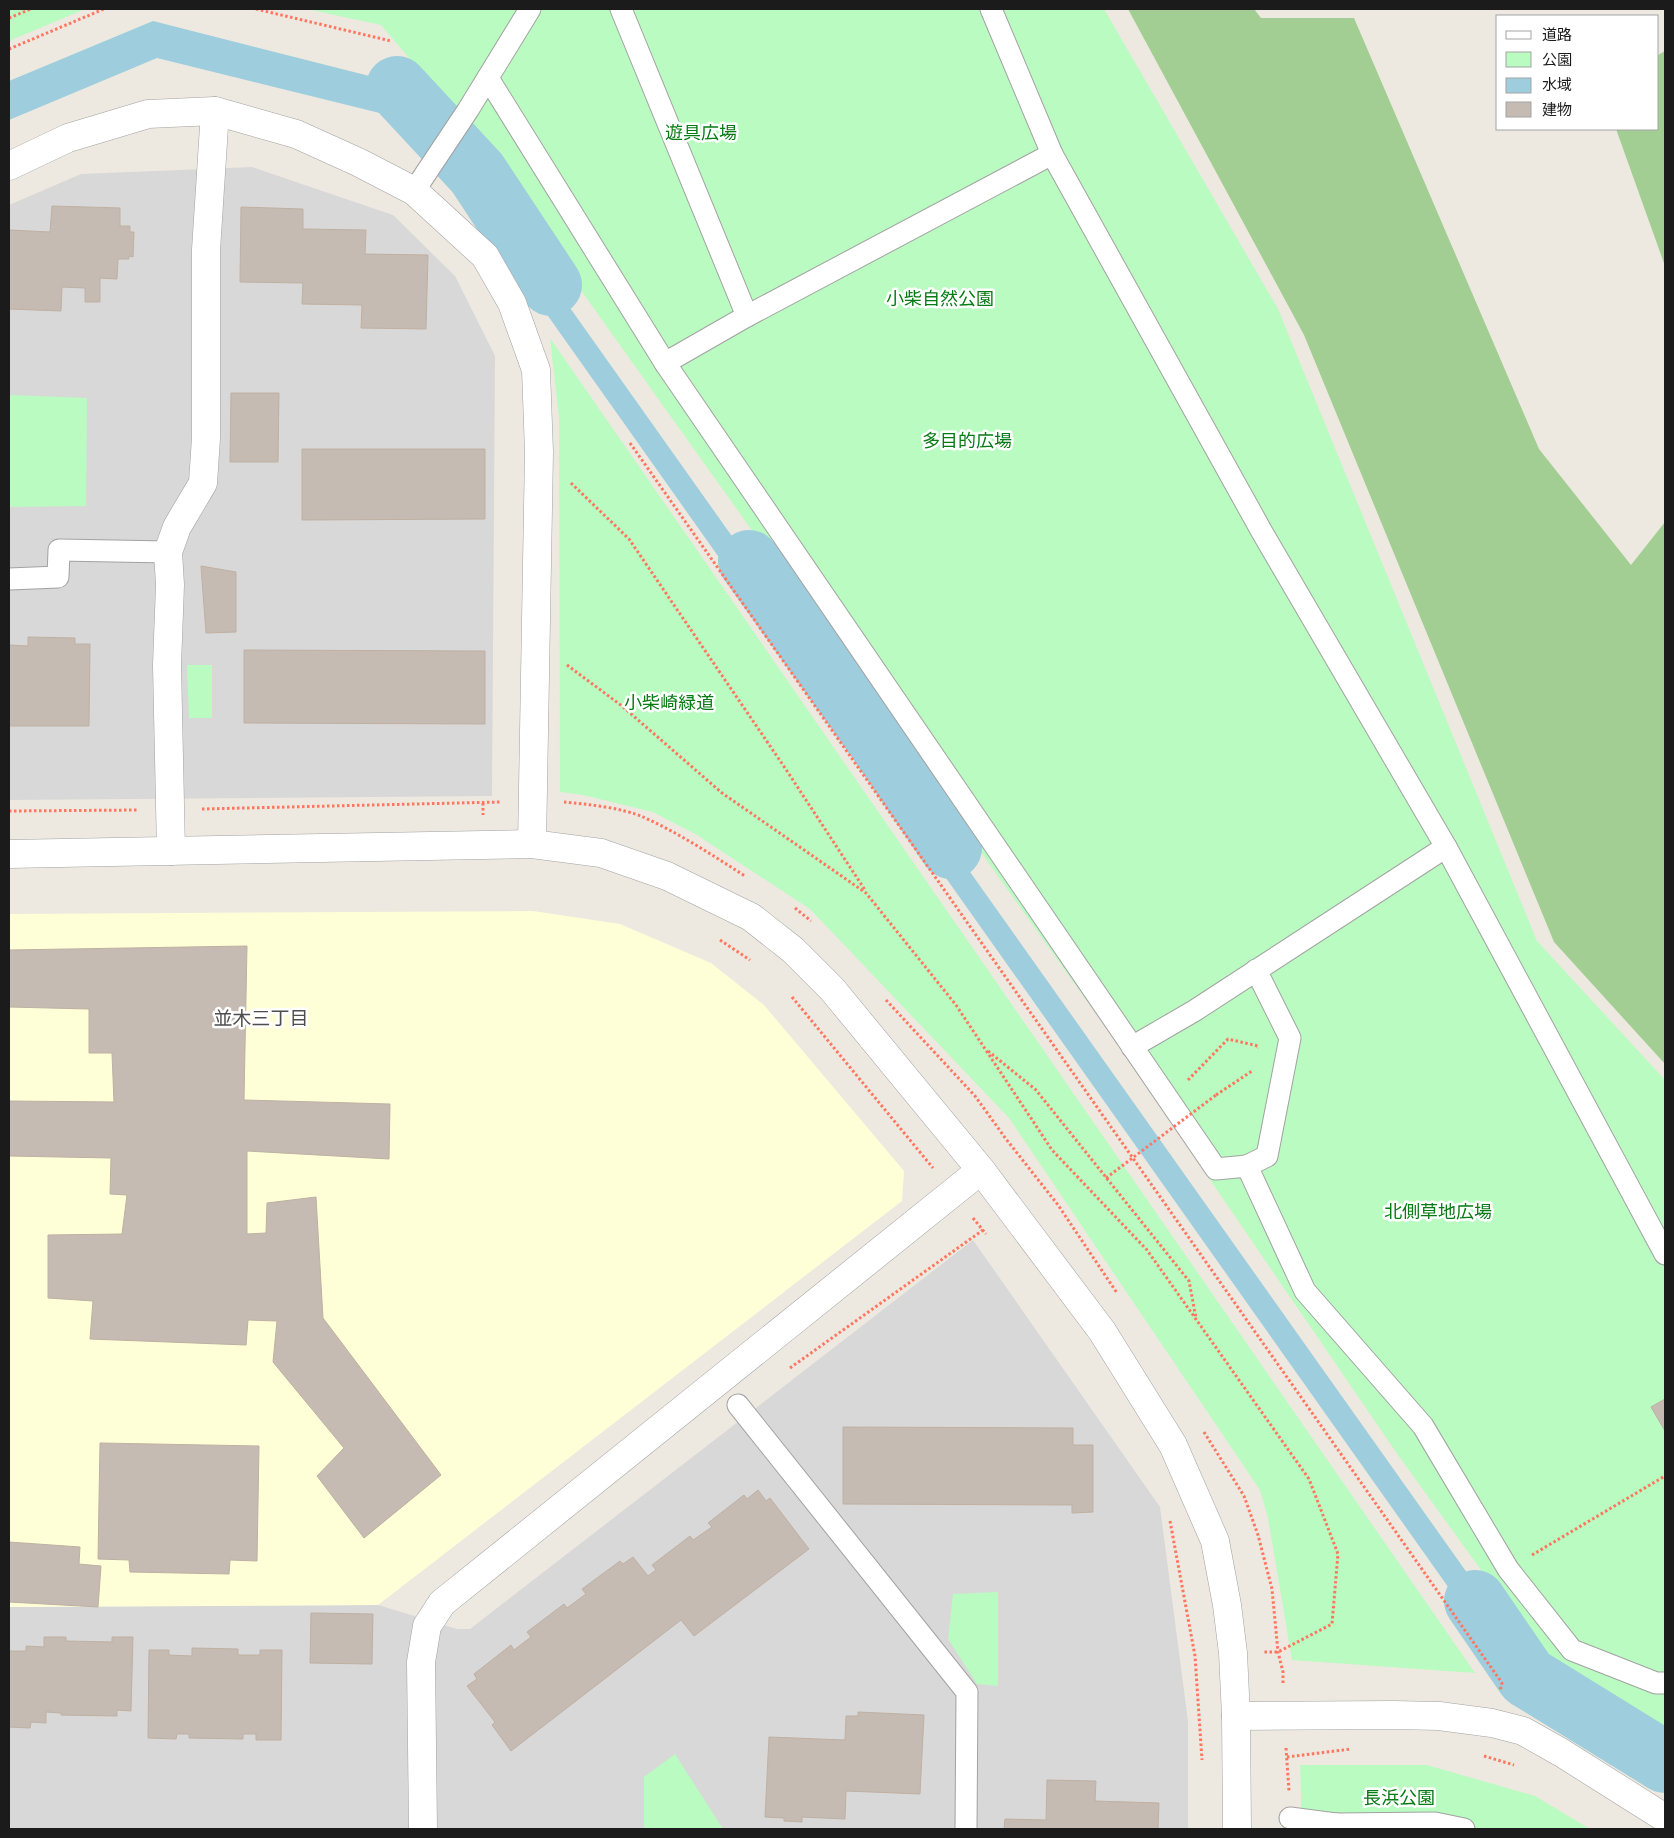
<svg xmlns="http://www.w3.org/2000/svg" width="1674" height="1838" viewBox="0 0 1674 1838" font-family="Jost,'Noto Sans JP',sans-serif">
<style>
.residential{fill:#d9d8d8}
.education{fill:#feffd7}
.forest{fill:#a2ce93}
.park{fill:#b9fbc0}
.water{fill:#9ecddd}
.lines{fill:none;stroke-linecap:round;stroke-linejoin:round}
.river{stroke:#9ecddd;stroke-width:62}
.building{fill:#c5bbb3;stroke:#bfb0a2}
.pedestrian-casing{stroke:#a2a2a2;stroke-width:23}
.minor-casing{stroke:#a2a2a2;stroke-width:29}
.tertiary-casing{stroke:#a2a2a2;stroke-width:29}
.path{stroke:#ff755f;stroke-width:3;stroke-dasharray:2.5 2.5;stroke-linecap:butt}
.pedestrian{stroke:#fff;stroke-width:21}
.minor{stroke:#fff;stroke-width:28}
.tertiary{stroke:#fff;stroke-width:28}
.path-bridge{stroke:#ff755f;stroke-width:3;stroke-dasharray:2.5 2.5;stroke-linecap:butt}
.labels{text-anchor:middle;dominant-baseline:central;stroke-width:5;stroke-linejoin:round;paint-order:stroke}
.park-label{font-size:18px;fill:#077b14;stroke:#fff}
.neighbourhood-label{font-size:19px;fill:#4e4e4e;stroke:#fff}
</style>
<rect width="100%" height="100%" fill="#ede9e0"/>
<g class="residential">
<polygon points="252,167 393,215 455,276 495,356 492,796 9,800 9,205 81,174"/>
<polygon points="973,1240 1160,1507 1188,1721 1188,1829 9,1829 9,1607 378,1605 457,1629 470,1629"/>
</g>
<polygon class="education" points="533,911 620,924 711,963 764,1005 904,1171 902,1201 378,1605 9,1607 9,914"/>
<g class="forest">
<polygon points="1128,9 1254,9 1261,18 1354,18 1539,449 1631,565 1665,522 1665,1064 1554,942 1304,335"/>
<polygon points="1665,51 1665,266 1616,129 1658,129 1658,55"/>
</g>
<g class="park">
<polygon points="9,9 85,9 9,41"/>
<polygon points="307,9 1104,9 1278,309 1537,941 1665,1080 1665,1747 1551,1667 1398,1455 1109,1032 449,105 381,25"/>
<polygon points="550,338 1475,1673 1292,1660 1268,1518 1260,1490 1009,1118 810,909 697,835 653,812 583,795 560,792 559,417"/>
<polygon points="9,395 87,398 86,506 9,507"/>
<polygon points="187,665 212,665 212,718 189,718"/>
<polygon points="998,1592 998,1686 977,1684 948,1639 953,1594"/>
<polygon points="675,1754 723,1829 644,1829 644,1777"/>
<polygon points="1300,1765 1427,1765 1535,1796 1590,1829 1302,1829"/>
</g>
<polygon class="water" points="153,21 397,83 468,164 1531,1663 1514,1680 451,179 400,118 157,58 9,120 9,81"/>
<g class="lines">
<g class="river">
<polyline points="397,87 477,173 551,285"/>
<polyline points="749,561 881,745 951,848"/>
<polyline points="1475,1601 1527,1677 1665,1762"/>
</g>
</g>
<g class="building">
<polygon points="52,206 120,208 120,226 130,226 130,232 134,232 133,257 129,256 129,259 118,259 117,279 100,278 100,302 85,302 85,288 62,287 61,311 9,309 9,230 50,232"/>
<polygon points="241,207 303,209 303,229 366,230 365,254 428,255 426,329 361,328 362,305 302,304 303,283 240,282"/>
<polygon points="231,393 279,393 278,462 230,462"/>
<polygon points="302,449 485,449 485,519 302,520"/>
<polygon points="201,566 236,572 236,632 206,633"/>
<polygon points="28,637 75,638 75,644 90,644 89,726 9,726 9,645 28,646"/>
<polygon points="244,650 485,651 485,724 244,723"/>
<polygon points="247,946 244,1100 390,1104 389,1159 247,1151 247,1234 266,1233 267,1203 316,1197 323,1318 441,1475 364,1538 317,1476 344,1448 273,1362 277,1321 248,1320 246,1345 90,1339 93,1301 48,1298 48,1235 122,1234 127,1195 110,1194 111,1158 9,1156 9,1101 114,1102 112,1053 89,1053 89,1009 9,1007 9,950"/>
<polygon points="1665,1399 1665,1431 1651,1407"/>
<polygon points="843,1427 1073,1428 1073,1445 1093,1445 1093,1512 1072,1513 1072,1505 843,1504"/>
<polygon points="100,1443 259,1446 257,1561 230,1560 229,1574 130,1572 129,1560 98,1559"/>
<polygon points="758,1490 766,1501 770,1498 809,1549 694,1636 681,1620 511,1751 492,1725 495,1722 467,1686 477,1679 474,1674 511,1645 514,1650 531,1637 527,1632 564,1604 567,1608 586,1594 582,1589 620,1561 623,1564 633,1557 648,1576 656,1570 652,1565 690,1536 693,1540 712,1527 708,1523 744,1495 747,1499"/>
<polygon points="9,1542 80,1547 79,1564 101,1566 98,1607 9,1602"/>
<polygon points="311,1613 373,1614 372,1664 310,1663"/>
<polygon points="44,1637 66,1637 66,1641 112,1642 112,1637 133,1637 131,1711 117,1710 117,1716 61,1715 61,1713 46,1712 46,1723 31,1722 30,1728 9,1727 9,1651 26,1651 26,1646 44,1647"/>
<polygon points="192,1648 238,1649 238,1655 260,1655 260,1650 282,1650 281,1740 256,1740 256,1734 243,1734 243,1739 189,1738 189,1734 177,1734 176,1739 148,1738 149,1650 169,1650 169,1655 192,1656"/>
<polygon points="858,1712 924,1715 920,1794 846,1791 845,1819 802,1817 802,1822 784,1821 784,1818 765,1817 769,1737 845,1740 846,1716 858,1716"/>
<polygon points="1047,1780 1096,1781 1095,1801 1159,1803 1158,1829 1004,1829 1005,1819 1046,1820"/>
</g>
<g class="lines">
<defs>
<g id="pedestrian">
<polyline points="621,9 747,316"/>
<polyline points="991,9 1052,154 1262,532 1446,847 1665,1254"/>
<polyline points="488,78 665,363 1216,1169 1247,1166 1305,1291 1423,1426 1508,1569 1572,1650 1656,1683 1665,1683"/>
<polyline points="414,191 468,110 530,9"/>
<polyline points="665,363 747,316 1052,154"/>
<polyline points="9,579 58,577 59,550 168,552"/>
<polyline points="1132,1047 1194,1011 1446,847"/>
<polyline points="1247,1166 1267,1156 1290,1038 1256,970"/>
<polyline points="738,1405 967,1692 966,1829"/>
<polyline points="1290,1818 1336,1824"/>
<polyline points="1336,1829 1336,1824 1435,1823 1464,1829"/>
</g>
<g id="minor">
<polyline points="9,166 68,138 148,114 215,111 296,134 358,162 414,191 485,256 512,303 536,370 539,452 532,844"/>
<polyline points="171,851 167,665 170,585 168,552 177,527 203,483 206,438 206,250 215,111"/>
<polyline points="423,1829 421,1662 427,1626 442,1603 981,1170"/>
</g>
<g id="tertiary">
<polyline points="9,854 532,844 601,853 667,876 751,917 793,950 832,989 981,1170 1102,1331 1173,1445 1215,1541 1227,1605 1233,1653 1236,1716 1237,1829"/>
<polyline points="1236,1716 1394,1715 1439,1716 1492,1723 1523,1731 1562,1753 1665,1818"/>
</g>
</defs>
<use href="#pedestrian" class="pedestrian-casing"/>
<use href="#minor" class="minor-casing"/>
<use href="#tertiary" class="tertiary-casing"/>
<g class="path">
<polyline points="256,9 391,41"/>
<polyline points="9,18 31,9"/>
<polyline points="9,49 104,9"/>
<polyline points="630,443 1502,1683 1500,1691"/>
<polyline points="571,483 629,539 785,768 865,890"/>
<polyline points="567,665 622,706 722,793 866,893 956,1005 1052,1150 1147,1250 1309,1479 1338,1554 1332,1624 1278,1652 1263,1652"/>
<path d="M564,802C586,804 623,808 643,817C679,833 712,855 745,876"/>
<polyline points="483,803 483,815"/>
<polyline points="202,809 501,802"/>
<polyline points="9,811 138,810"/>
<polyline points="795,908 811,921"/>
<polyline points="720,940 750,960"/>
<polyline points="792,997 933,1168"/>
<polyline points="886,1000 975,1096 1006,1139 1058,1205 1117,1293"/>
<polyline points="988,1051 1036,1090 1189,1281 1196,1318"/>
<polyline points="1188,1080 1228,1039 1258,1046 1257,1048"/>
<polyline points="1216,1095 1252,1071"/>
<polyline points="973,1218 986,1234"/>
<polyline points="790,1368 983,1230"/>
<polyline points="1204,1432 1244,1496 1258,1535 1272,1589 1278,1652 1283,1672 1283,1684"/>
<polyline points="1170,1521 1195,1656 1202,1760"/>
<polyline points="1532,1555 1665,1476"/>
<polyline points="1286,1748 1289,1791"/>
<polyline points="1484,1756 1514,1765"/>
<polyline points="1287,1757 1351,1749"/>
</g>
<use href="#pedestrian" class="pedestrian"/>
<use href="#minor" class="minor"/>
<use href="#tertiary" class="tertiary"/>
<polyline class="path-bridge" points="1106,1178 1216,1095"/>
</g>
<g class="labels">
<g class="park-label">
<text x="701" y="133">遊具広場</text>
<text x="940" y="299">小柴自然公園</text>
<text x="967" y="441">多目的広場</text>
<text x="669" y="703">小柴崎緑道</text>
<text x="1438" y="1212">北側草地広場</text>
<text x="1399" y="1798">長浜公園</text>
</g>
<g class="neighbourhood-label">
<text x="261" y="1018">並木三丁目</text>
</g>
</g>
<rect width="1674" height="1838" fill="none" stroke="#1b1b1b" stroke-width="20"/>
<rect x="1496" y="15" width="162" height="115" fill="#ffffff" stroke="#a4a4a4"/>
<rect x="1506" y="31" width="25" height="8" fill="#ffffff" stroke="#a4a4a4"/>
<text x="1542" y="40" font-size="15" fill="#1b1b1b">道路</text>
<rect x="1506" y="52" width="25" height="15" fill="#b9fbc0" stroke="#a4a4a4"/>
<text x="1542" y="65" font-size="15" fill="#1b1b1b">公園</text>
<rect x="1506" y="78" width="25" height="15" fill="#9ecddd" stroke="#a4a4a4"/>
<text x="1542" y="90" font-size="15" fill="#1b1b1b">水域</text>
<rect x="1506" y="102" width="25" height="15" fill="#c5bbb3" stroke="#a4a4a4"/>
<text x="1542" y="115" font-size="15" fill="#1b1b1b">建物</text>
</svg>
